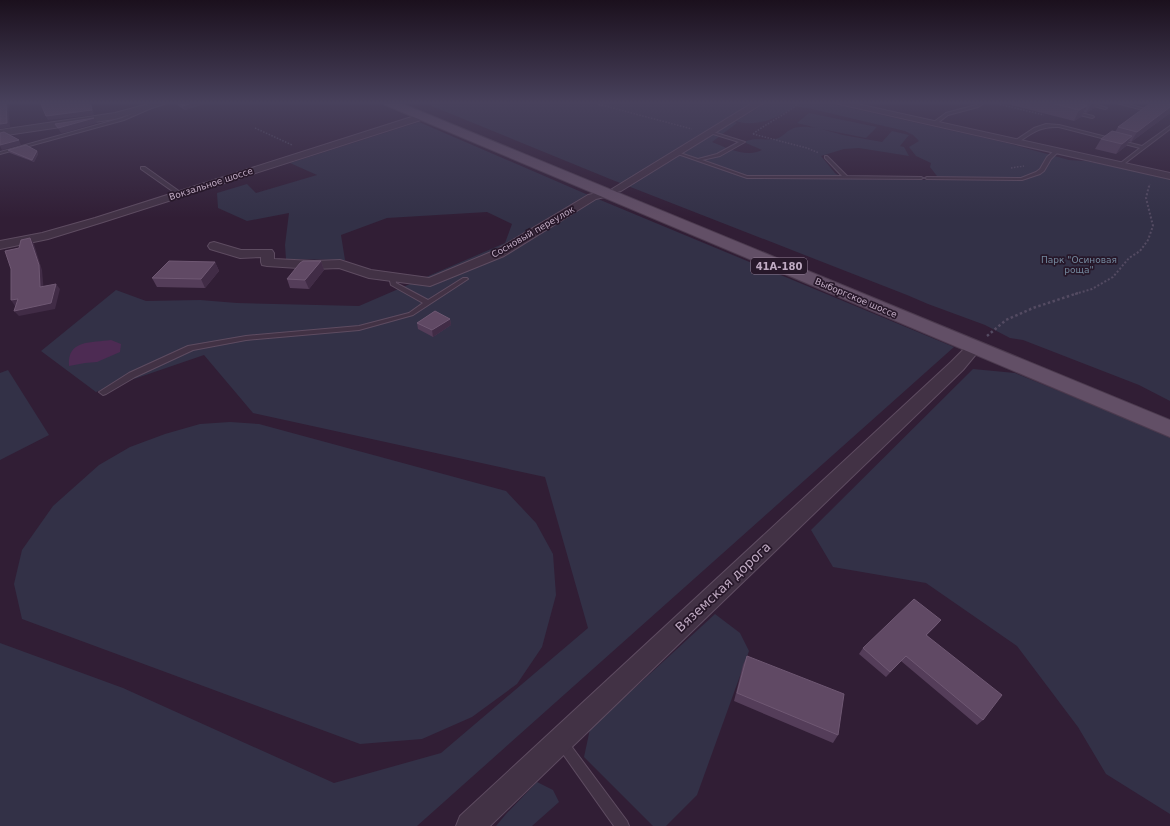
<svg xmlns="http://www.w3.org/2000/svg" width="1170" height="826" viewBox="0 0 1170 826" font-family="'DejaVu Sans',sans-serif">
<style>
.green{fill:#333147}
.water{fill:#4d2b53}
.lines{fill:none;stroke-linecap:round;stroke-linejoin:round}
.service-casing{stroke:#5e4c61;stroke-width:2}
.minor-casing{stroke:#5e4c61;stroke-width:2}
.primary-casing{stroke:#4c3b4f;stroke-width:2}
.path-far2{stroke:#544b62;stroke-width:1.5;stroke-dasharray:1.5 1.5;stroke-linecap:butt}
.path-far1{stroke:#544b62;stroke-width:2;stroke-dasharray:2 2;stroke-linecap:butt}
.path{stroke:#544b62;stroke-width:2.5;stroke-dasharray:2.5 2.5;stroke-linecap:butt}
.service{fill:#423245;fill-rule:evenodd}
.minor{fill:#423245;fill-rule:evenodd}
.primary{fill:#624f66;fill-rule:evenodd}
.wall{fill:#543d59}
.shaded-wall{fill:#412c46}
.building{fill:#604964;stroke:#6f5873}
.labels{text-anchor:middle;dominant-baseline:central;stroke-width:3.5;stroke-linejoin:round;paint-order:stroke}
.far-street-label{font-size:9px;fill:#c0abc3;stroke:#27182a}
.far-park-label{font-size:9px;fill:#74899e;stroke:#27182a}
.shield{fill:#27182a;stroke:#927f95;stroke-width:1}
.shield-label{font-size:10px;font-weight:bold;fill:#c0abc3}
.near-street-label{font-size:13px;fill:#c0abc3;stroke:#27182a}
</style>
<rect width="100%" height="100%" fill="#311e35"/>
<g class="green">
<path d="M422,102H757L734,121L737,123L712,142C727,148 747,158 762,150L746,143V141C756,137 765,141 775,139C781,138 784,134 788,131C797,125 807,127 817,128L797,123L809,113L877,127L866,138L821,129L843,135L882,142L892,131L909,135L900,146L904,147L909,156L859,148L844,149L821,156L835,173L844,179L940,180L930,167L931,163L916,156L909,147L919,141L913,135L905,131L812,109L795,106C779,118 755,128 736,121L768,102H823L1007,143L1069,160L1085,161L1170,178V401L1139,385L1023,340L1010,338L985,325L928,304L907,295L610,179Z"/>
<polygon points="419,122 586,194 954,347 417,826 0,826 0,643 123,688 334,783 441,753 588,628 545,477 253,413 204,355 96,392 41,351 116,290 146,301 200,300 237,303 359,306 505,243 512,224 487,212 387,218 341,235 345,260 286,259 285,245 289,213 247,221 218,208 217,193 247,184 256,193 317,175 290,163"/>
<polygon points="973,369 1015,373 1170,436 1170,814 1106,774 1078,727 1017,646 926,583 833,567 811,530"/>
<polygon points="8,370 49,435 0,460 0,373"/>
<polygon points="230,422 259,424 506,491 536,523 553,554 556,595 542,647 517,684 472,717 422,739 360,744 22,619 14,584 22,550 53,506 99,465 130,447 165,434 200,424"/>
<polygon points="715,614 740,633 749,651 697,795 666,826 653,826 584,757 590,729"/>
<polygon points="537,782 553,790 559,802 532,826 496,826 506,814"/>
</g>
<path class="water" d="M111,340L121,344L120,352L97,362L85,363L69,366C67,339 92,343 111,340Z"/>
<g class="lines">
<defs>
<g id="service">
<polygon points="980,102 986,102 978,107 948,115 935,125 931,124 946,113 976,105"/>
<polygon points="1079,102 1087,102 1107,108 1105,109"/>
<polygon points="1113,102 1121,102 1145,109 1143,110"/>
<polygon points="153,105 156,106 124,120 0,154 0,152 122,118"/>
<polygon points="1073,111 1093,116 1094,117 1092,118 1072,113"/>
<path d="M1046,124L1059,125L1142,146L1170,126V129L1120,167H1118V165L1140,148L1059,127C1040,126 1032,133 1017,143L1013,142L1034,128Z"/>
<polygon points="710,131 745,142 720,156 702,160 747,176 842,176 825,158 825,156 827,156 847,176 921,177 923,178 921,179 747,178 675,153 677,152 698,159 717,154 739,142 710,133"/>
<polygon points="1055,150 1059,151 1051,159 1044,171 1040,174 1022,180 927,179 925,178 927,177 1021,178 1036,172 1040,169 1047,157"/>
<polygon points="141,167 145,167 183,194 178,195 141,169"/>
<polygon points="392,275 395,277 396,283 428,300 463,278 467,278 468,279 413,315 359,330 246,340 193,350 135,377 106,394 103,395 99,392 129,373 188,346 246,336 359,326 409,313 423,303 391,285 389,277"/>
<polygon points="562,737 566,739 627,821 629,826 614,826 558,747 556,743 558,739"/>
</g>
<g id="minor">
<polygon points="156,102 171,102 115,119 0,136 0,130 115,113"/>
<polygon points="754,102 765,102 621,191 617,192 612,189"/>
<polygon points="830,102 848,102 1170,173 1170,179"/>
<polygon points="421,114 424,115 425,117 424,119 103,222 48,239 0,249 0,241 42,233 95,218"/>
<polygon points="605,191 609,192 610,194 609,196 596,199 504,256 430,286 369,278 339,268 314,269 267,266 262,265 261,262 261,257 240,258 210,249 208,246 210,243 214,242 241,250 272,250 274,253 274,259 314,261 340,260 371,270 429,278 496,250 588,195"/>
<polygon points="974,342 979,344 982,347 963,370 490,826 456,826 460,816 951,362 969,344"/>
</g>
<polygon id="primary" points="382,102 398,102 1170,420 1170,437 383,104"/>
</defs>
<use href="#service" class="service-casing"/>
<use href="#minor" class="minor-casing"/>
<use href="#primary" class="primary-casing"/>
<g class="path-far2">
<polyline points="590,102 692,129"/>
<polyline points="994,103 1044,115"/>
<polyline points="255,128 292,145"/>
<polyline points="753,134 807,148 819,153"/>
<path d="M753,134C768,122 786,115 800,102"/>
<polyline points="1011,168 1024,166"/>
<polyline points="1149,187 1150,184"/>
</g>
<polyline class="path-far1" points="1075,294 1092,289 1113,277 1129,258 1140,251 1148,240 1153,226 1146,198 1149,186"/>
<polyline class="path" points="987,336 1006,320 1033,308 1078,293"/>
<use href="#service" class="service"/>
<use href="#minor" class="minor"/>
<use href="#primary" class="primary"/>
</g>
<g class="wall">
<polygon points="172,102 211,102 185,110"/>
<polygon points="999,102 1102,102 1100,104 1097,103 1094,108 1086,113 1083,112 1081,117 1074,121"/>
<polygon points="1170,102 1170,113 1131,142 1129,141 1126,146 1116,154 1095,149 1101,139 1115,132 1118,127"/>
<polygon points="8,150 37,151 38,154 34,162 10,153"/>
<polygon points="321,261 324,270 309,289 290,288 287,279"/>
<polygon points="215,262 219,271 205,288 157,287 152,278"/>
<polygon points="450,319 451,325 433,337 418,329 417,323"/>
<polygon points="941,620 936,626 927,635 983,720 977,725 901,661 886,677 859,654 863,648"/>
<polygon points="747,656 838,735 833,743 734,701 743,665"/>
</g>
<g class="shaded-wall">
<polygon points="6,102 8,102 10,127 0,129 0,124"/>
<polygon points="90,102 91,102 94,115 48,120 46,116"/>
<polygon points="195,102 211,102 185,110 183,106"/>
<polygon points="1092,102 1097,102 1094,108 1086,113"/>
<polygon points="1087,106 1081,117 1074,121 1079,110"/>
<polygon points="1170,107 1170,113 1131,142 1137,132"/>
<polygon points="94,118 97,123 67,132 61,133 58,128"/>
<polygon points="1132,136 1126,146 1116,154 1122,144"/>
<polygon points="19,140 21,145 2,150 0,146 0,145"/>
<polygon points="37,151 38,154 34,162 32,160"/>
<polygon points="30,238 34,244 42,270 44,293 40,287"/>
<polygon points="321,261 324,270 309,289 305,280"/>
<polygon points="215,262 219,271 205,288 201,279"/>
<polygon points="56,284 60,289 55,309 19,316 14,311"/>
<polygon points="18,299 22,305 15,306 11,300"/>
<polygon points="450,319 451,325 433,337 432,330"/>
<polygon points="941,620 936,626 921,641 926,635"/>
</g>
<g class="building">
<polygon points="0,102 6,102 7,123 0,124"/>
<polygon points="40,102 90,102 92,110 46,116"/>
<polygon points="178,102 195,102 183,106"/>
<polygon points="1047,102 1073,102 1087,106 1079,110"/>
<polygon points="1152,102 1170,102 1170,107 1137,132 1118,127"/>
<polygon points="94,118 58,128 55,124"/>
<polygon points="1112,131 1132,136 1122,144 1101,139"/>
<polygon points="4,132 19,140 0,145 0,133"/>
<polygon points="26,145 37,151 32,160 8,150"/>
<polygon points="30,238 39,265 40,287 56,284 51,303 14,311 18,299 11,300 11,269 5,251 19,248 21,240"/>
<polygon points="169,261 215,262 201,279 152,278"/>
<polygon points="303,261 321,261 305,280 287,279 300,263"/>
<polygon points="435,311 450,319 432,330 417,323"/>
<polygon points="914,599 941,620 926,635 1002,695 983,720 906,656 890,672 863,648"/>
<polygon points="747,656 844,694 838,735 737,693"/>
</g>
<linearGradient id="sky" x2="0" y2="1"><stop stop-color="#1b101d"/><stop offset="0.47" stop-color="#48415c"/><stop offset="1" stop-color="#48415c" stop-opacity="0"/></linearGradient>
<rect width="1170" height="218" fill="url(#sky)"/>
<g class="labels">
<g class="far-street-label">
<text transform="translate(211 184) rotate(-18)">Вокзальное шоссе</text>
<text transform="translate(533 232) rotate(-30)">Сосновый переулок</text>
<text transform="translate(856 298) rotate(23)">Выборгское шоссе</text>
</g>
<g class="far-park-label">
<text x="1079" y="260">Парк "Осиновая<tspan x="1079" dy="10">роща"</tspan></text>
</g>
<rect class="shield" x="751" y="258" width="56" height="16" rx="3"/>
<g class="shield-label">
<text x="779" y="266">41А-180</text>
</g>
<g class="near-street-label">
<text transform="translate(723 587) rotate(-43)">Вяземская дорога</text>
</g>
</g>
</svg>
